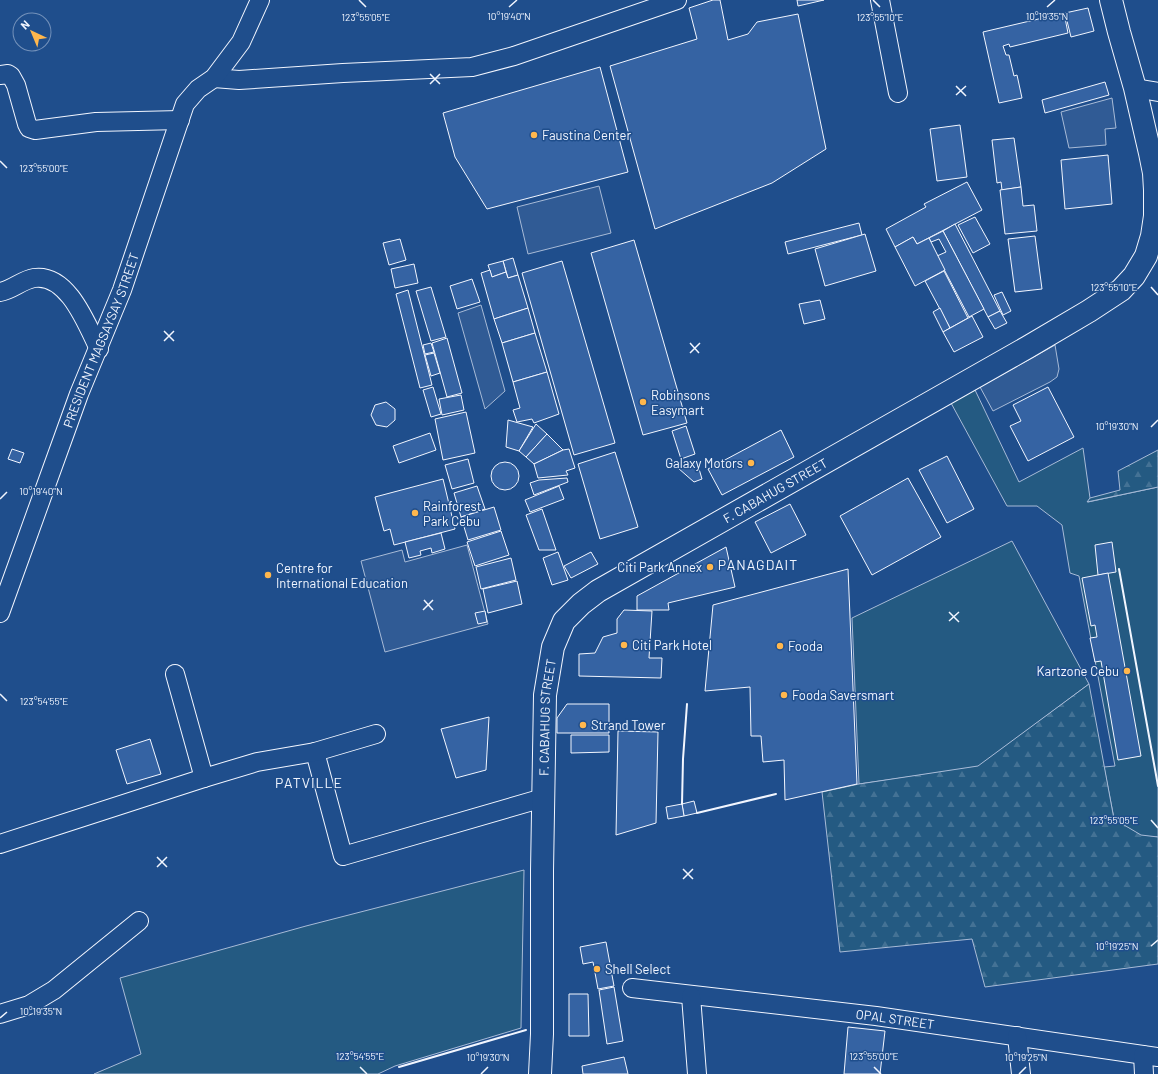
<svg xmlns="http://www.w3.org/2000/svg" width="1158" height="1074" viewBox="0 0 1158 1074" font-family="Barlow,sans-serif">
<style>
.grass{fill:#245a82;stroke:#a8bbd7}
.forest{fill:url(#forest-firs);stroke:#a8bbd7}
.parking{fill:#305b95;stroke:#a8bbd7}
.building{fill:#3563a3;stroke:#f2f6ff}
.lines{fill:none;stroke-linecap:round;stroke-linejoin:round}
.minor-casing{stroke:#f2f6ff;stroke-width:20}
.major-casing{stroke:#f2f6ff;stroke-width:24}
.minor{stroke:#1f4e8c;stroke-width:18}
.major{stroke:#1f4e8c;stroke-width:22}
.wall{stroke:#f2f6ff;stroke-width:2}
.ticks{fill:none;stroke:#f2f6ff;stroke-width:1.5}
.poi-dot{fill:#ffb74d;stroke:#1f4e8c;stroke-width:1.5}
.labels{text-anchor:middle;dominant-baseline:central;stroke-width:3;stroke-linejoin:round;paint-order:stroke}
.poi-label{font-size:13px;fill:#f2f6ff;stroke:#1f4e8c;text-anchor:start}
.street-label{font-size:13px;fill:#f2f6ff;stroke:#1f4e8c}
.neighbourhood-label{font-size:14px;letter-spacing:1px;fill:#f2f6ff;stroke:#1f4e8c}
.ticks-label{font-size:10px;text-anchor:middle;fill:#f2f6ff;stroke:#1f4e8c;stroke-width:3;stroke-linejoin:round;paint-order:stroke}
</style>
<defs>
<pattern id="forest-firs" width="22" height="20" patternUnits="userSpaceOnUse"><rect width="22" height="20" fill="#245a82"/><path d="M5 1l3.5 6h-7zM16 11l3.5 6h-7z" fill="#447295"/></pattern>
</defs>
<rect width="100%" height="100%" fill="#1f4e8c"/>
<g class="grass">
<polygon points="975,390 1019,482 1083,448 1090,498 1088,502 1158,487 1158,837 1141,836 1114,819 1104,767 1115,766 1079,576 1070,573 1062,525 1037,506 1007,506 951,403"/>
<polygon points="1012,541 1089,684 978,767 859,784 852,618"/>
<polygon points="524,870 521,1028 395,1066 378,1074 94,1074 141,1054 120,978 306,926"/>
</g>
<g class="forest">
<polygon points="1158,450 1158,487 1087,502 1090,498 1120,490 1118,471"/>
<polygon points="1089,684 1114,819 1141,835 1158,837 1158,964 985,987 972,939 840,952 822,792 859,784 978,766"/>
</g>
<g class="parking">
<polygon points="1112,98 1116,128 1105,129 1106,145 1069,148 1061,112"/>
<polygon points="599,186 611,233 528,254 517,207"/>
<polygon points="481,305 505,391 485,409 458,313"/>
<polygon points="1055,345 1059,369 1057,377 1050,382 993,411 980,387"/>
<polygon points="467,545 488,624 385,652 361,561 402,550 405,562"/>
</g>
<g class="building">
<polygon points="713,0 720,0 728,40 748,34 757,22 798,14 826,149 772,183 655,229 610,66 697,39 689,8"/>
<polygon points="797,0 824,0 798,6"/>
<polygon points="1088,8 1094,31 1071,37 1065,13"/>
<polygon points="1064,13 1068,33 1010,47 1009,44 1003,46 1006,55 1009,55 1014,76 1017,75 1022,98 999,103 983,32"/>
<polygon points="600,67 628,172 487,209 455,157 443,113"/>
<polygon points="1105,82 1109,95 1045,113 1042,100"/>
<polygon points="960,125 967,177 937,181 930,129"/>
<polygon points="1014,138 1021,187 1002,190 1001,182 997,183 992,140"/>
<polygon points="1108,155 1112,204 1065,209 1061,160"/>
<polygon points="967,182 982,210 917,244 913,237 895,247 886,229 926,207 924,204"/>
<polygon points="1021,187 1023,206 1034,205 1037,231 1005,234 1000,190"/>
<polygon points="975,217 990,244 973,253 958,225"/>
<polygon points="859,223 862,235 788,254 785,242"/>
<polygon points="955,224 1000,311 988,317 943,231"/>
<polygon points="943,231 984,309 969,317 937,256 946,252 939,239 931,242 929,238"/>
<polygon points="865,234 876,271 825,286 815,249"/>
<polygon points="1035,236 1042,289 1015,292 1008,239"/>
<polygon points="913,237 917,244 929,238 945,270 915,286 895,247"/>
<polygon points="400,239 406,260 389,265 383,243"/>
<polygon points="634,240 687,423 643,435 591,253"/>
<polygon points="513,258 518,275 508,278 503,261"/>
<polygon points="503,261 506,272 492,277 488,265"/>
<polygon points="562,261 615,443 574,455 522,273"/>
<polygon points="414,264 418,283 395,288 391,269"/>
<polygon points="490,270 492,277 506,272 508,278 518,275 528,308 494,319 481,273"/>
<polygon points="944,271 968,318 950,328 925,281"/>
<polygon points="472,279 480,302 457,309 450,286"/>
<polygon points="431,287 446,337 431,341 416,291"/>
<polygon points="408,290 432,385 420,388 396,294"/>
<polygon points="1002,292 1011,311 1003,315 994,295"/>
<polygon points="820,300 825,319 804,324 799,304"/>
<polygon points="528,308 535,333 502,343 494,319"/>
<polygon points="940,308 950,328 943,332 933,312"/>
<polygon points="1000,311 1007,323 995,329 988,317"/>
<polygon points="972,316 983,337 954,352 943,332"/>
<polygon points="535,333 547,372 513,382 502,343"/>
<polygon points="447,338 462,393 447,397 432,343"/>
<polygon points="431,343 434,352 425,354 423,345"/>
<polygon points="434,353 440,373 431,376 425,355"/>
<polygon points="547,372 559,414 534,423 532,419 517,422 513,410 520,408 513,382"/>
<polygon points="433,387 441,414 431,417 423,390"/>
<polygon points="1048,387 1074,437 1028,461 1010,426 1021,421 1013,405"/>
<polygon points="461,395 464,410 442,415 439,399"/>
<polygon points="386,402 395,409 395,420 387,427 376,425 371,415 375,405"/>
<polygon points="466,412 475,453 443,460 435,419"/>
<polygon points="508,420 533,427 519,451 506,447"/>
<polygon points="536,424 547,434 526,457 519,451"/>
<polygon points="686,426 695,454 681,459 672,431"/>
<polygon points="781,430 794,457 722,495 708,469"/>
<polygon points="430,433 436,450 399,463 393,446"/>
<polygon points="547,434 563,450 534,464 526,457"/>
<polygon points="12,449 24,453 20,463 8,459"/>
<polygon points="569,449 575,468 566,471 568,475 538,478 534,464 563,450"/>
<polygon points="615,452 638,527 600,539 578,464"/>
<polygon points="947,456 974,509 947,523 919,470"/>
<polygon points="468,459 474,483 452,489 445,465"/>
<polygon points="697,462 702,479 694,482 678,468"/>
<circle cx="505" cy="476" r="14"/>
<polygon points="567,478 568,482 534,495 530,483 539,480"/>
<polygon points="908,478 941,537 872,575 840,516"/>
<polygon points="443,479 455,529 394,545 390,529 384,531 375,497"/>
<polygon points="477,486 485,509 461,517 454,493"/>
<polygon points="559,486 564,499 530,512 525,500"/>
<polygon points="790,504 806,535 771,553 755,522"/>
<polygon points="494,507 501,530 468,540 461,517"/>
<polygon points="542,509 556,550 539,550 526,515"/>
<polygon points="501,531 509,555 475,566 467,542"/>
<polygon points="441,533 445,549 432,553 431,548 420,551 421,555 409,558 405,542"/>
<polygon points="1112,542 1116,572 1098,575 1095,545"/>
<polygon points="726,547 735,587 668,603 669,610 637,610 637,596"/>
<polygon points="558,552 568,580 552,585 543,558"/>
<polygon points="591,552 598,564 571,578 564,566"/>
<polygon points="511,558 516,580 481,589 476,567"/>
<polygon points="848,569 857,784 785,800 784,760 763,762 761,736 751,736 750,687 705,691 713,605"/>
<polygon points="1108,573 1141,756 1118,760 1101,661 1095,662 1090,638 1097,637 1095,625 1091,626 1082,578"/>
<polygon points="517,581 522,604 488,613 483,589"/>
<polygon points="624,610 652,611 649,658 662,658 661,678 579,676 579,654 595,653 603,637 617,633 617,619"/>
<polygon points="485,611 487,622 478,624 475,613"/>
<polygon points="567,704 609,704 609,733 557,733 557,718"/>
<polygon points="489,717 486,770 456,778 441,729"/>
<polygon points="618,731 658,732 656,823 616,835"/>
<polygon points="571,735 609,735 609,752 571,753"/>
<polygon points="150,739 161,774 127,784 116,750"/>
<polygon points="694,801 697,813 684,816 682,804"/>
<polygon points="682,804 684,816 668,819 666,807"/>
<polygon points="606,942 614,986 598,989 593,962 583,964 580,947"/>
<polygon points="614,987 623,1041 607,1044 599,990"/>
<polygon points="569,994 588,994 589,1036 569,1036"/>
<polygon points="848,1027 885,1031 880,1074 844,1074"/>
<polygon points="624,1057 628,1074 583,1074 582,1066"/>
</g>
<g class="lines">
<defs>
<g id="minor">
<polyline points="880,0 898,93"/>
<polyline points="0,75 8,74 11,76 16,85 27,124 29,128 35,130 96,122 180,120"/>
<polyline points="214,78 239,80 343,73 472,67 514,56 677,0"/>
<polyline points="1135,88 1158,92"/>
<path d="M0,292C12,290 22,280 34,278C68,273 87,325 99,349"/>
<path id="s1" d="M0,613L79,394L122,290L185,104L198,89L214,78L241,42L260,0"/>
<polyline points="175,674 204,778"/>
<polyline points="315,752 343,856 543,798"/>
<polyline points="0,844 204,778 257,762 315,752 376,734"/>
<path id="s2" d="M632,988L876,1016L1158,1057"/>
<polyline points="691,996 697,1074"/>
<polyline points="0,1014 29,1005 54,990 139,921"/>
<polyline points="1017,1036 1021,1074"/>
<polyline points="1143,1055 1144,1074"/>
</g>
<g id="major">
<path id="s3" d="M540,1074L542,1034V871L545,695L553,647L564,621L581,604L598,591L1028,347L1089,311L1121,290L1134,276L1146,256L1152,236L1155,216V190L1154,173L1150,153L1135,88L1119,32L1111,0"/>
</g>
</defs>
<use href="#minor" class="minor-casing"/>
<use href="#major" class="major-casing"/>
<use href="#minor" class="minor"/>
<use href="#major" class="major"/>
<g class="wall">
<polyline points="1119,569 1158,786"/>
<polyline points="682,804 683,759 687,704"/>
<polyline points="697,813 776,794"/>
<polyline points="399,1067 526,1030"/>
</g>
</g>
<path class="ticks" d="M359,0L366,7M873,0L880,7M509,7L517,0M1047,7L1055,0M430,74L440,84M430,84L440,74M956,86L966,96M956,95L966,86M0,161L7,168M1151,287L1158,295M164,331L174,341M164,341L174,331M690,343L699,353M690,353L700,343M1151,427L1158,420M0,499L7,492M424,600L433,610M423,610L433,600M949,612L959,622M949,621L959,612M0,694L7,701M1151,820L1158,828M157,857L167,867M157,867L167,857M683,869L693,879M683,879L693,869M1151,946L1158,940M0,1018L7,1012M360,1067L367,1074M874,1067L881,1074M481,1074L488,1067M1019,1074L1026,1067"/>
<g class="poi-dot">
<circle cx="534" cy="135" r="4"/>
<circle cx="643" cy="402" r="4"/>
<circle cx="751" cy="463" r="4"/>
<circle cx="415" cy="513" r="4"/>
<circle cx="710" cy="567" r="4"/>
<circle cx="268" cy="575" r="4"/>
<circle cx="624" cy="645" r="4"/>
<circle cx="780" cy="646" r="4"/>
<circle cx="1127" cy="671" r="4"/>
<circle cx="784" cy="695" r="4"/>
<circle cx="583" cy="725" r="4"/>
<circle cx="597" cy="969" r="4"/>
</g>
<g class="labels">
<g class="poi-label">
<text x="542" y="135">Faustina Center</text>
<text x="651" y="395">Robinsons<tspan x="651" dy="15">Easymart</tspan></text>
<text x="743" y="463" text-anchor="end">Galaxy Motors</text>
<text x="423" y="506">Rainforest<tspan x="423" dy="15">Park Cebu</tspan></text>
<text x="702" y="567" text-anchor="end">Citi Park Annex</text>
<text x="276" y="568">Centre for<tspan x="276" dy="15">International Education</tspan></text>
<text x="632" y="645">Citi Park Hotel</text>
<text x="788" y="646">Fooda</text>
<text x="1119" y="671" text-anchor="end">Kartzone Cebu</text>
<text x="792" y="695">Fooda Saversmart</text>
<text x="591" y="725">Strand Tower</text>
<text x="605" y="969">Shell Select</text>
</g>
<g class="street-label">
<text stroke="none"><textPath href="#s1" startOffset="291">PRESIDENT MAGSAYSAY STREET</textPath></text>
<text stroke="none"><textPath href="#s3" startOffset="705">F. CABAHUG STREET</textPath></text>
<text stroke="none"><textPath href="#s3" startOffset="357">F. CABAHUG STREET</textPath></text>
<text stroke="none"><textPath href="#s2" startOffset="265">OPAL STREET</textPath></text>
</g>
<g class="neighbourhood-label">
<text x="758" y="564">PANAGDAIT</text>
<text x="309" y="782">PATVILLE</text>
</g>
</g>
<g class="ticks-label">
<text x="509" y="20">10°19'40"N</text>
<text x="1047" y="20">10°19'35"N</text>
<text x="366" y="21">123°55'05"E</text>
<text x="880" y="21">123°55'10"E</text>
<text x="44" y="172">123°55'00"E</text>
<text x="1114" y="291">123°55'10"E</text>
<text x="1117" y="430">10°19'30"N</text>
<text x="41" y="495">10°19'40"N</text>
<text x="44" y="705">123°54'55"E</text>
<text x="1114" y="824">123°55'05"E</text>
<text x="1117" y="950">10°19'25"N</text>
<text x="41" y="1015">10°19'35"N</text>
<text x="360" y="1060">123°54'55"E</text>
<text x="874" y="1060">123°55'00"E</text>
<text x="488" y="1061">10°19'30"N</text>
<text x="1026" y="1061">10°19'25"N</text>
</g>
<g transform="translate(32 32) rotate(316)"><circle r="19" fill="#1f4e8c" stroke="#7391ba"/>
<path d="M0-3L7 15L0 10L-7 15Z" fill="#ffb74d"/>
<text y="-6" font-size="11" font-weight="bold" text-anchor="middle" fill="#f2f6ff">N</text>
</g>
</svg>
